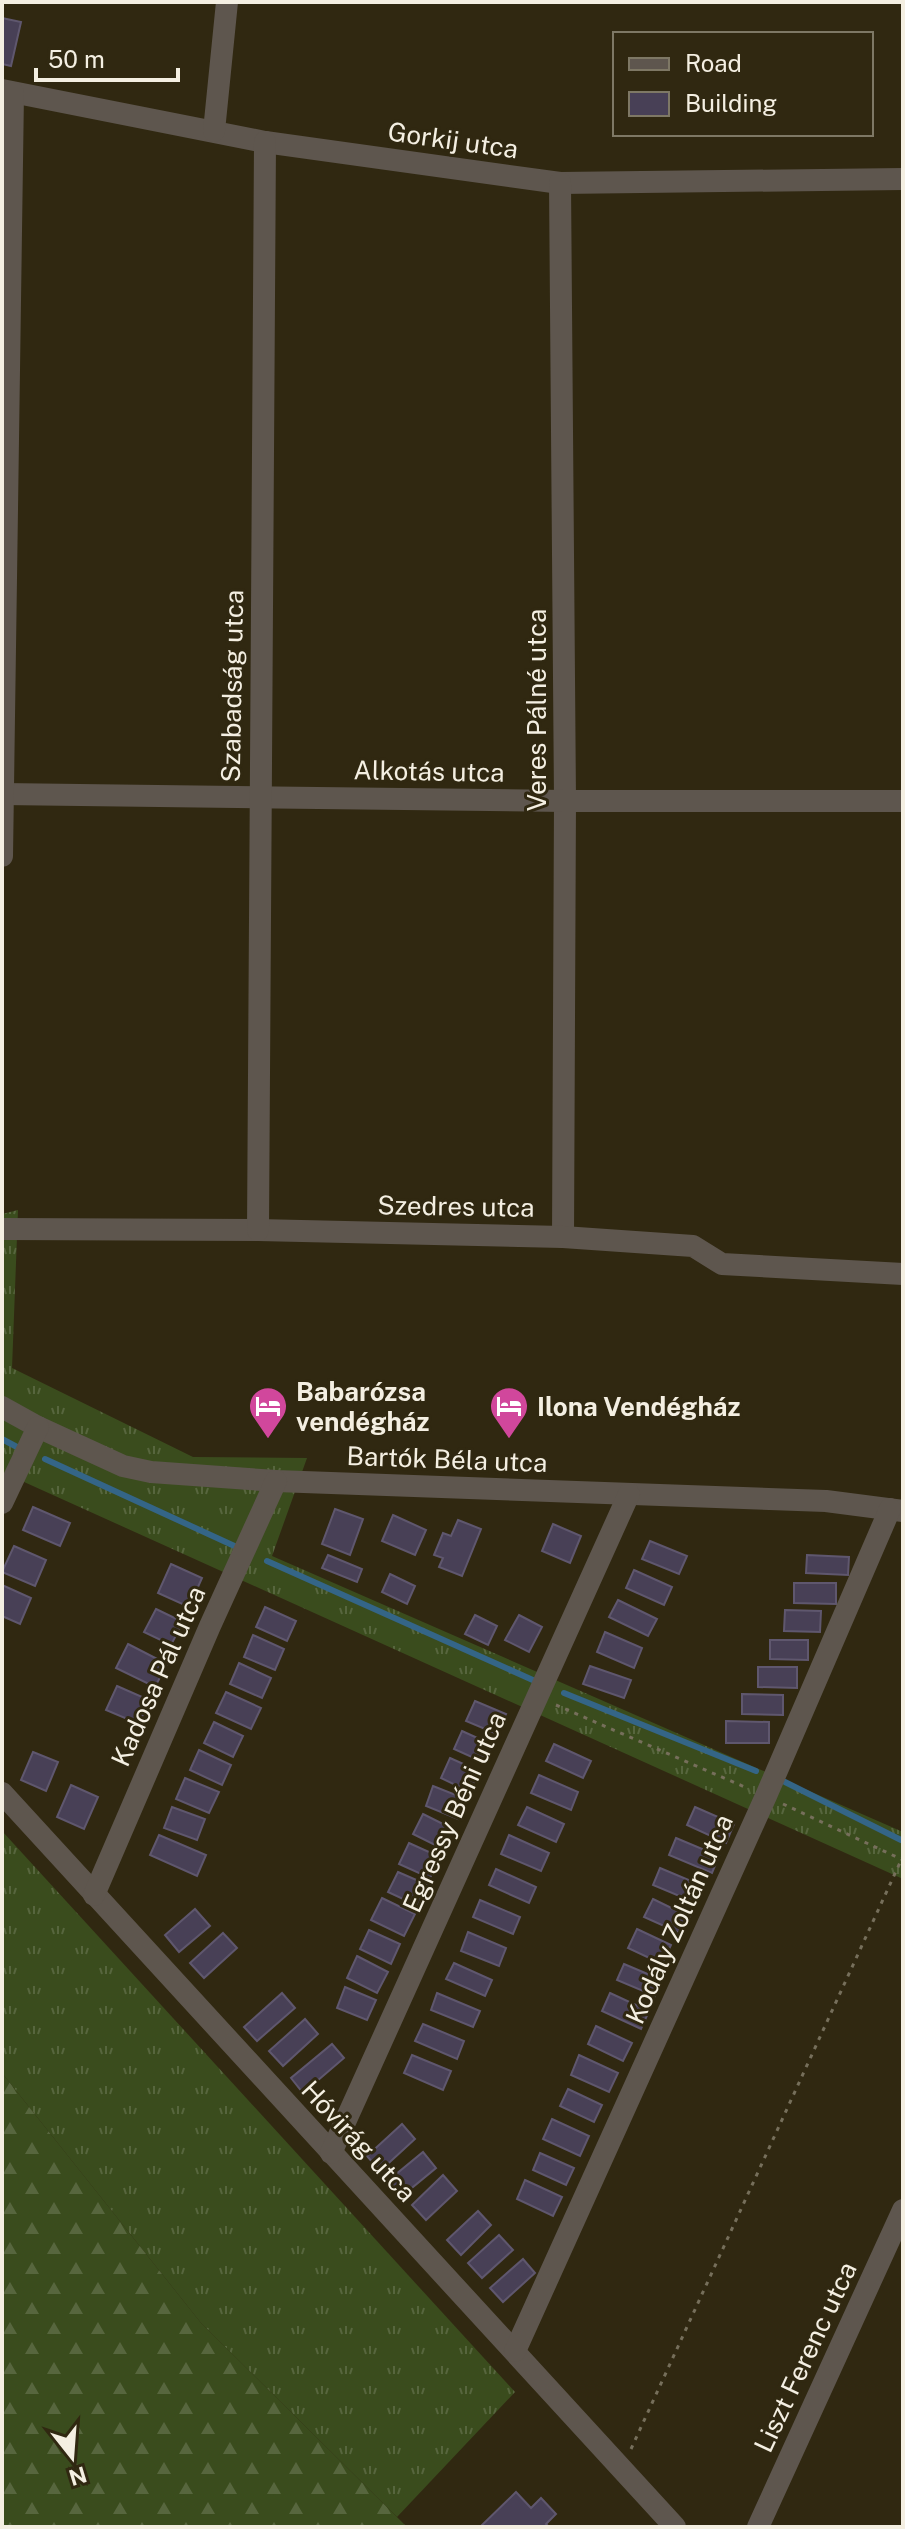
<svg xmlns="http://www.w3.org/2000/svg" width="905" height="2529" viewBox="0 0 905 2529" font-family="'Public Sans',sans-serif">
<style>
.grass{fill:url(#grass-tufts)}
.forest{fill:url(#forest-firs)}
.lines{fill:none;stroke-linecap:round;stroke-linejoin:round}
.stream{stroke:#346587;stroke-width:6}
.building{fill:#484056;stroke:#5f576e;stroke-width:2}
.path{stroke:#766f5b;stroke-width:3;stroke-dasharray:4 6;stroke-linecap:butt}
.minor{stroke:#5e564e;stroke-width:22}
.labels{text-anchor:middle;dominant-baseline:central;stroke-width:6;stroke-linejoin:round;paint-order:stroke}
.street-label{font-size:26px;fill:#f4efe2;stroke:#302811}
.poi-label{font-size:26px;font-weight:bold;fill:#f4efe2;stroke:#302811;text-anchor:start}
</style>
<defs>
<pattern id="grass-tufts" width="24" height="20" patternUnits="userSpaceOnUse" patternTransform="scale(2)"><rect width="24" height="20" fill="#3a4c1d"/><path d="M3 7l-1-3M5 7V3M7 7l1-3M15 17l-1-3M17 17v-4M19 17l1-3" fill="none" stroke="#57663e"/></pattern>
<pattern id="forest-firs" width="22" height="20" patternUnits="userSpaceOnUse" patternTransform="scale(2)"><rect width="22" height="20" fill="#3a4c1d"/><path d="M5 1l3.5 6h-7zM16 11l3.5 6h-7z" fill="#57663e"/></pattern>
</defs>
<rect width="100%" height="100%" fill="#302811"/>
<g class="grass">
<polygon points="18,1210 12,1368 193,1457 307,1458 272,1556 903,1832 903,1879 2,1472 2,1214"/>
<polygon points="2,1831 515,2392 397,2517 201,2323 2,2073"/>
</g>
<polygon class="forest" points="2,2073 201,2323 407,2527 2,2527"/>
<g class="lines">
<g class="stream">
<polyline points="2,1439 17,1447"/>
<polyline points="45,1459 241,1549"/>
<polyline points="267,1561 535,1681"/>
<polyline points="564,1693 756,1771"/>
<polyline points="785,1782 901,1840"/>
</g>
</g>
<g class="building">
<polygon points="2,18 21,22 11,66 2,64"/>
<polygon points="33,1507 70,1523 60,1546 23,1530"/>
<polygon points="335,1509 363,1519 350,1555 322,1544"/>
<polygon points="393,1515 426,1530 415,1555 382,1541"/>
<polygon points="458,1520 481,1529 462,1576 439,1567 443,1558 434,1555 443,1533 451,1536"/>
<polygon points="553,1524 581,1536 570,1563 542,1551"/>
<polygon points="650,1541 687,1556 679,1574 642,1559"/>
<polygon points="14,1546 46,1560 35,1586 2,1572"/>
<polygon points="328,1555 362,1569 357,1582 322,1568"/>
<polygon points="807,1555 849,1557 848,1575 806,1573"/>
<polygon points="171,1564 202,1578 189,1607 158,1593"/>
<polygon points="634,1570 672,1587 664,1605 626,1588"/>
<polygon points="390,1574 415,1586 407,1604 382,1592"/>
<polygon points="794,1583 836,1583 836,1604 794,1603"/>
<polygon points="2,1585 31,1598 20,1624 2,1616"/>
<polygon points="618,1600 657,1619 648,1636 609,1617"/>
<polygon points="265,1607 296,1621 287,1641 256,1627"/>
<polygon points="156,1609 183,1622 171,1645 144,1632"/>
<polygon points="785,1610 821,1611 820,1632 784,1631"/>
<polygon points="475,1615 497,1626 488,1645 465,1634"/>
<polygon points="519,1615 542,1627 529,1652 505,1640"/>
<polygon points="605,1632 642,1648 634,1668 597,1652"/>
<polygon points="253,1635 284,1649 275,1670 244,1657"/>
<polygon points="770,1640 808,1640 808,1660 770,1659"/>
<polygon points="128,1644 167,1664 155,1687 116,1668"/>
<polygon points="239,1663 271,1678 262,1698 230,1684"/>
<polygon points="590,1666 631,1680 624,1698 583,1684"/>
<polygon points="758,1667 797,1667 797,1688 758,1687"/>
<polygon points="117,1686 149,1700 139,1724 106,1710"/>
<polygon points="226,1692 261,1708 251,1729 216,1713"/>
<polygon points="742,1694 783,1695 783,1715 742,1714"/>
<polygon points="475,1701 506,1714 497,1734 466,1721"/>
<polygon points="726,1721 769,1722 769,1743 726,1743"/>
<polygon points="214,1722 243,1736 233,1757 204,1743"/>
<polygon points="462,1731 493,1745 485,1763 454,1749"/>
<polygon points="554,1744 591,1761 583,1778 546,1761"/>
<polygon points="199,1750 231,1765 222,1785 190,1770"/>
<polygon points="33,1752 58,1762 46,1791 21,1780"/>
<polygon points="450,1758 479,1771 470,1792 441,1778"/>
<polygon points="539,1775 578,1792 571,1810 531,1793"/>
<polygon points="185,1778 219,1792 209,1813 176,1799"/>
<polygon points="71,1785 98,1797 84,1829 57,1817"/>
<polygon points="433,1786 466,1799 458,1819 426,1806"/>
<polygon points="172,1807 205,1819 197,1840 164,1828"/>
<polygon points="527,1807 564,1824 556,1842 518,1825"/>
<polygon points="695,1807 734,1824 726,1843 687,1825"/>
<polygon points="423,1814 453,1829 443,1849 413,1834"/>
<polygon points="159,1835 206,1855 197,1876 150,1855"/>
<polygon points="509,1835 549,1853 541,1871 501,1854"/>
<polygon points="676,1838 719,1856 712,1873 669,1855"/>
<polygon points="409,1843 440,1857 430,1878 399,1864"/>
<polygon points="660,1868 703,1886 696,1903 653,1885"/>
<polygon points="496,1869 536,1887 529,1903 489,1885"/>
<polygon points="398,1872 428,1885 418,1906 388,1892"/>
<polygon points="382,1898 415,1914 404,1936 371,1920"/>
<polygon points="653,1899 690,1917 682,1934 644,1917"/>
<polygon points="480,1900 520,1917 513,1934 473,1917"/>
<polygon points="195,1909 210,1926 179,1952 165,1935"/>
<polygon points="637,1929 671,1945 662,1964 628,1948"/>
<polygon points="369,1930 400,1944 391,1964 360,1949"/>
<polygon points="468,1932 506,1948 499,1966 461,1951"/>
<polygon points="223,1933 237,1948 204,1978 190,1963"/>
<polygon points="357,1956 388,1972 377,1993 347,1978"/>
<polygon points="454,1963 492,1980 485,1996 446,1979"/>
<polygon points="624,1964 662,1980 655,1996 617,1980"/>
<polygon points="345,1987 376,2000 367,2020 337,2008"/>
<polygon points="282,1993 295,2008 257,2041 244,2027"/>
<polygon points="437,1993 480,2011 473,2027 431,2010"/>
<polygon points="610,1993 649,2011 641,2029 602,2011"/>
<polygon points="305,2019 318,2034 283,2066 269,2051"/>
<polygon points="423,2024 464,2041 457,2059 415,2041"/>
<polygon points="596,2026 632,2043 623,2061 588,2044"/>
<polygon points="332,2044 344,2058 303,2093 291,2078"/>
<polygon points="412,2055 451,2071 443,2090 404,2073"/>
<polygon points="579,2055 618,2073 609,2092 571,2075"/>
<polygon points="568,2089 602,2105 594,2122 560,2106"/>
<polygon points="552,2119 589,2136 580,2156 543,2139"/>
<polygon points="402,2124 415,2139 380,2171 367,2156"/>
<polygon points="423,2152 436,2168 402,2196 389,2180"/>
<polygon points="540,2153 574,2168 566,2185 533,2170"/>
<polygon points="443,2175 457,2191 426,2220 412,2205"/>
<polygon points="525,2180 562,2197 553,2216 517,2199"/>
<polygon points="478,2211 491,2225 461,2255 447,2240"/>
<polygon points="499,2235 513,2250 482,2278 468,2263"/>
<polygon points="523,2259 535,2273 503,2302 490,2288"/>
<polygon points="516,2492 531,2508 541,2498 556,2514 546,2524 549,2527 480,2527"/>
</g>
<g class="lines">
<g class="path">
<polyline points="556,1705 747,1788"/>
<polyline points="783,1804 903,1860"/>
<polyline points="631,2449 903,1856"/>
</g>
<g class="minor">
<polyline points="2,90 265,142 560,183 903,179"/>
<polyline points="214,131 227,2"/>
<polyline points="560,183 565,801 563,1237"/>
<polyline points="2,794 565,801 903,801"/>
<polyline points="2,856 13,93"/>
<polyline points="2,1229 258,1230 563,1237 693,1246 722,1264 903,1274"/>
<polyline points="258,1230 265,142"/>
<polyline points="2,1407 38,1427 123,1466 151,1472 276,1481 826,1501 903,1511"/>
<polyline points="2,1503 38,1427"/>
<polyline points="2,1793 675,2527"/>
<polyline points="94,1895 210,1626 276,1481"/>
<polyline points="331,2153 629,1494"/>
<polyline points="515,2351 766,1796 890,1509"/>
<polyline points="758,2527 903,2210"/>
</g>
</g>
<defs>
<symbol id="hotel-pin" viewBox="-11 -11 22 30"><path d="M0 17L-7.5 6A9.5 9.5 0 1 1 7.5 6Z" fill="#d1479c" stroke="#302811"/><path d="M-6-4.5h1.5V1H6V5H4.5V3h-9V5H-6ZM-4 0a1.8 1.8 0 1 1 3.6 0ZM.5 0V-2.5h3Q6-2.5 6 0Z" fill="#fff"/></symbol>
</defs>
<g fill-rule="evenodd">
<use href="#hotel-pin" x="246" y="1384" width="44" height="60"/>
<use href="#hotel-pin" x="487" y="1384" width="44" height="60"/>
</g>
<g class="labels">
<g class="street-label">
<text transform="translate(453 140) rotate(8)">Gorkij utca</text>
<text transform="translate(232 686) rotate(-89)">Szabadság utca</text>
<text transform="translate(536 710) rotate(-90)">Veres Pálné utca</text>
<text transform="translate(429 771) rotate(1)">Alkotás utca</text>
<text transform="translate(456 1206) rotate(1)">Szedres utca</text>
<text transform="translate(447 1459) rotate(2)">Bartók Béla utca</text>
<text transform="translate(158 1676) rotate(-66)">Kadosa Pál utca</text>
<text transform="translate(454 1812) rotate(-66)">Egressy Béni utca</text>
<text transform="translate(679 1919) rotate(-66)">Kodály Zoltán utca</text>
<text transform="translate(359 2141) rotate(47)">Hóvirág utca</text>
<text transform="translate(805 2357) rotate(-65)">Liszt Ferenc utca</text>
</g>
<g class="poi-label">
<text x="296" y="1391">Babarózsa<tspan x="296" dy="30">vendégház</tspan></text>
<text x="537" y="1406">Ilona Vendégház</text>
</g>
</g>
<rect width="905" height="2529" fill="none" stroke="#f4efe2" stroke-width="8"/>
<rect x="613" y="32" width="260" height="104" fill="#302811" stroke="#7e7865" stroke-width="2"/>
<rect x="629" y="58" width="40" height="12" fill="#5e564e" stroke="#7e7865" stroke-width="2"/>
<text x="685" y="72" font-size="24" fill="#f4efe2">Road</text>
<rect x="629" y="92" width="40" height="24" fill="#484056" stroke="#7e7865" stroke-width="2"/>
<text x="685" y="112" font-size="24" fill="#f4efe2">Building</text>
<g transform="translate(72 2457) rotate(163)" stroke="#302811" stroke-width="6" paint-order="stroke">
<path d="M0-6L14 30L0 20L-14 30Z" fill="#f4efe2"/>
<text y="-12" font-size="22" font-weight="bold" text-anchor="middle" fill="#f4efe2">N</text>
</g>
<path d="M36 68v12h142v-12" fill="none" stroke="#f4efe2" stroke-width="4"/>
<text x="48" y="68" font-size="24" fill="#f4efe2" stroke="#302811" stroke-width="6" paint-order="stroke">50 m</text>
</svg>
